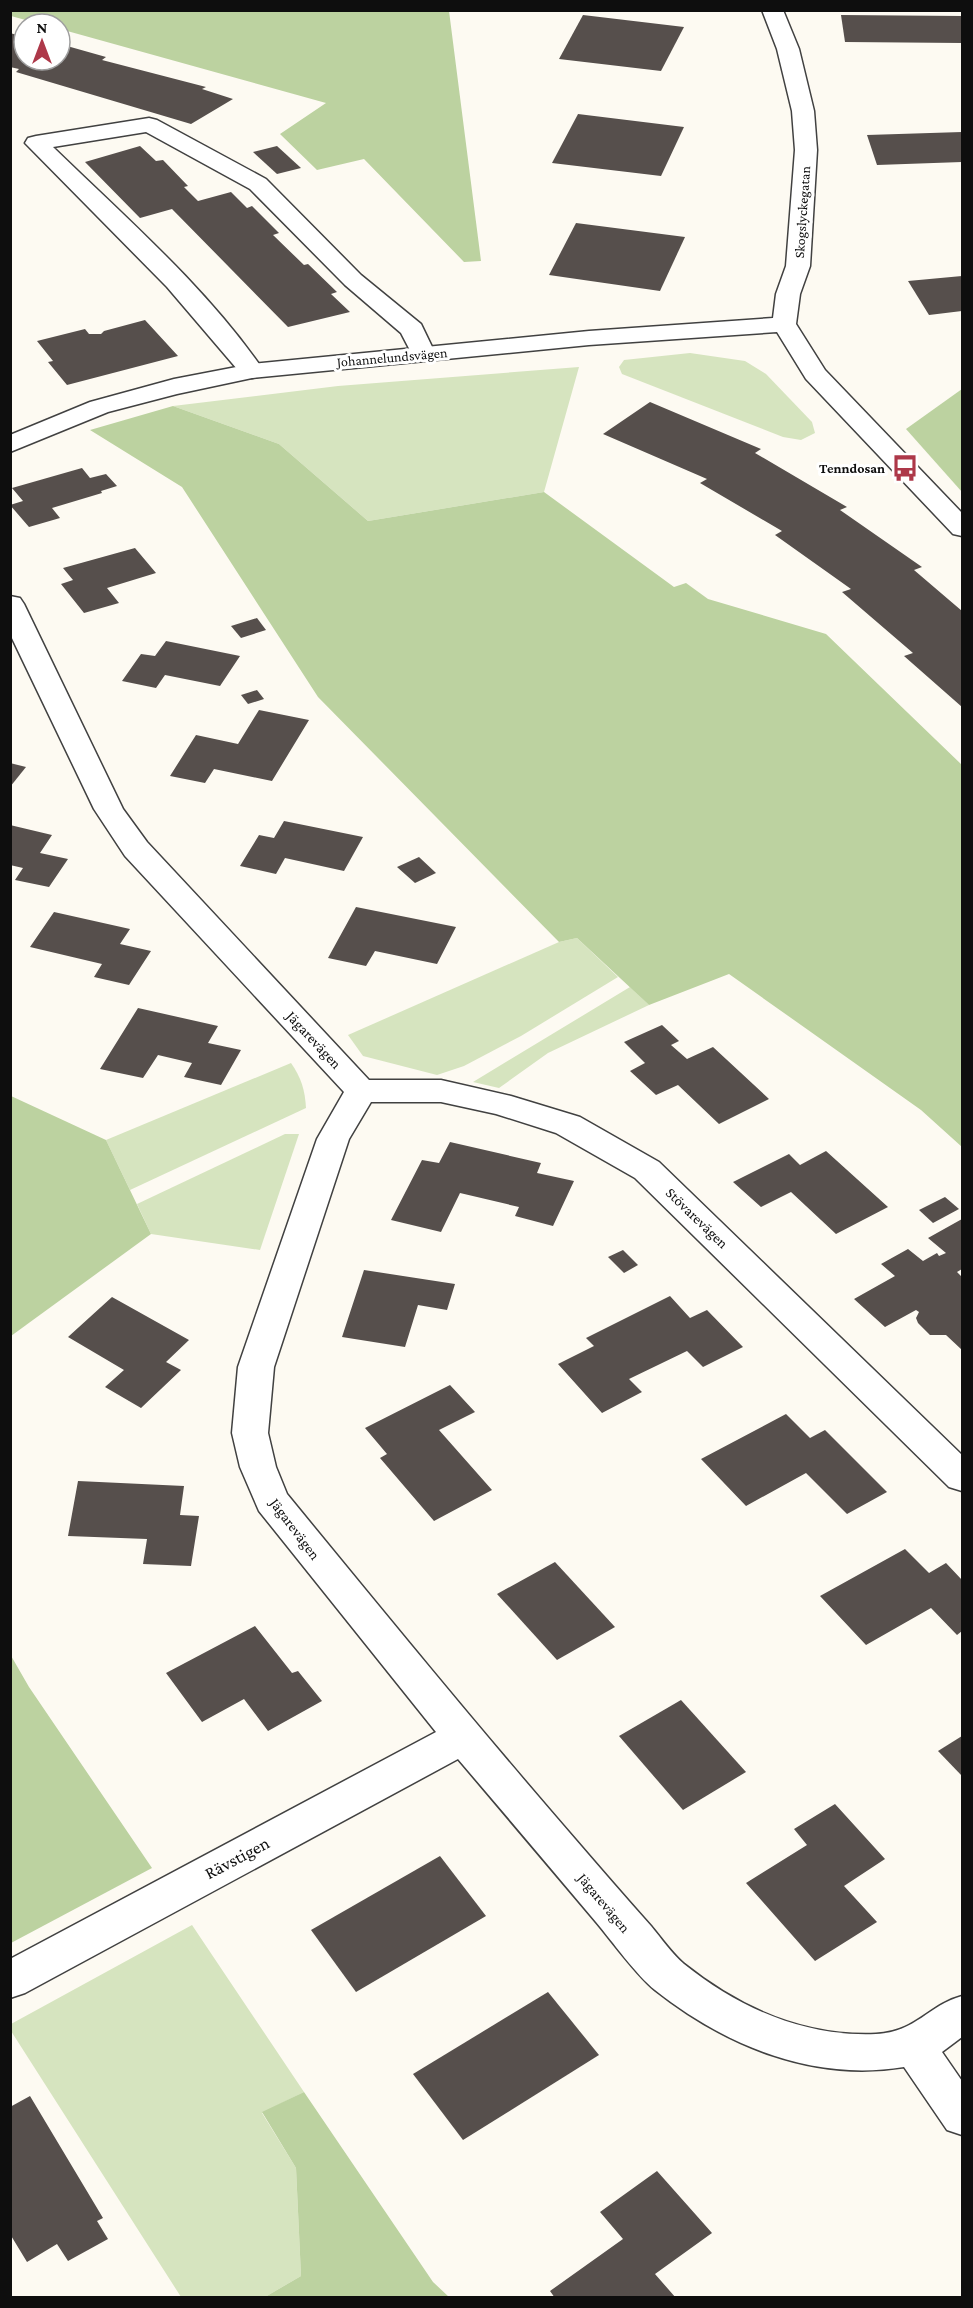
<svg xmlns="http://www.w3.org/2000/svg" width="973" height="2308" viewBox="0 0 973 2308" font-family="'Crimson Pro',serif">
<style>
.green{fill:#d6e4bf}
.forest{fill:#bcd2a0}
.building{fill:#564f4c}
.lines{fill:none;stroke-linecap:round;stroke-linejoin:round}
.lane-casing{stroke:#414141;stroke-width:3}
.street-casing{stroke:#414141;stroke-width:3}
.lane{fill:#fff;fill-rule:evenodd}
.street{fill:#fff;fill-rule:evenodd}
.labels{text-anchor:middle;dominant-baseline:central;stroke-width:6;stroke-linejoin:round;paint-order:stroke}
.far-street-label{font-size:14px;fill:#0e0e0e;stroke:#fff}
.far-poi-label{font-size:14px;font-weight:bold;fill:#0e0e0e;stroke:#fff;text-anchor:end}
.street-label{font-size:15px;fill:#0e0e0e;stroke:#fff}
.near-street-label{font-size:18px;fill:#0e0e0e;stroke:#fff}
</style>
<rect width="100%" height="100%" fill="#fdfaf2"/>
<g class="green">
<polygon points="690,353 745,361 766,374 812,422 815,433 801,440 783,437 622,374 619,367 624,360"/>
<polygon points="579,367 544,492 368,521 279,444 173,406 338,386"/>
<polygon points="577,938 618,977 521,1036 464,1066 437,1075 363,1056 348,1035 559,942"/>
<polygon points="630,987 649,1005 548,1053 499,1088 473,1082"/>
<path d="M291,1063C301,1077 305,1090 306,1108L130,1190L106,1140Z"/>
<polygon points="285,1134 299,1134 260,1250 151,1234 137,1204"/>
<polygon points="192,1925 304,2092 262,2113 296,2168 301,2276 265,2297 181,2297 11,2031 11,2024"/>
</g>
<g class="forest">
<polygon points="10,11 449,11 481,261 464,262 364,159 317,170 280,134 326,103 60,29 60,24 40,24 11,16"/>
<polygon points="962,389 962,492 906,429"/>
<polygon points="173,406 279,444 368,521 544,492 674,587 686,583 708,599 826,634 962,765 962,1147 921,1110 729,974 649,1005 577,938 559,942 318,697 182,487 90,430"/>
<polygon points="11,1096 106,1140 151,1234 11,1336"/>
<polygon points="10,1654 29,1687 152,1868 11,1943"/>
<polygon points="304,2092 433,2282 449,2297 265,2297 301,2276 296,2168 262,2112"/>
</g>
<g class="building">
<polygon points="583,15 684,27 661,71 559,59"/>
<polygon points="841,15 962,16 962,43 845,42"/>
<polygon points="10,33 24,37 24,60 60,60 60,44 106,57 102,60 206,87 202,89 233,99 191,124 16,72 19,69 10,67"/>
<polygon points="578,114 684,127 661,176 552,163"/>
<polygon points="962,132 962,162 877,165 867,135"/>
<polygon points="140,146 156,161 163,160 188,186 184,187 198,201 231,192 247,208 252,206 279,233 273,235 304,265 308,264 337,292 331,294 350,312 288,327 172,209 140,218 85,162"/>
<polygon points="277,146 301,168 277,174 253,152"/>
<polygon points="576,223 685,237 660,291 549,275"/>
<polygon points="962,276 962,311 929,315 908,281"/>
<polygon points="145,320 178,356 67,385 48,362 53,361 37,341 85,329 89,334 101,334 104,331"/>
<polygon points="650,402 761,449 755,453 847,507 840,510 922,567 914,570 962,611 962,707 904,656 913,653 842,592 851,589 775,535 782,531 700,483 707,479 603,434"/>
<polygon points="82,468 90,478 106,474 117,486 101,491 102,493 52,508 60,518 29,527 10,505 23,501 12,488"/>
<polygon points="135,548 156,573 107,588 119,603 84,613 61,584 73,580 63,568"/>
<polygon points="257,618 266,630 241,638 231,626"/>
<polygon points="166,641 240,656 220,686 165,675 156,688 122,681 141,654 155,656"/>
<polygon points="257,690 264,699 248,704 241,695"/>
<polygon points="259,710 309,720 272,781 214,769 205,783 170,776 196,735 238,744"/>
<polygon points="10,763 26,767 10,787"/>
<polygon points="284,821 363,837 344,871 285,858 276,874 240,866 259,835 274,838"/>
<polygon points="10,825 52,835 40,853 68,859 49,887 15,880 23,868 10,865"/>
<polygon points="419,857 436,873 415,883 397,867"/>
<polygon points="356,907 456,927 437,964 375,951 366,966 328,958"/>
<polygon points="54,912 130,929 120,944 151,951 129,985 94,977 102,964 30,947"/>
<polygon points="138,1008 218,1026 208,1043 241,1050 221,1085 184,1077 192,1063 158,1055 143,1078 100,1069"/>
<polygon points="662,1025 679,1041 671,1045 687,1059 713,1047 769,1099 719,1124 678,1085 656,1095 630,1071 645,1063 624,1042"/>
<polygon points="450,1142 541,1163 537,1173 574,1181 553,1226 515,1216 519,1207 460,1193 441,1232 391,1220 422,1160 439,1163"/>
<polygon points="826,1151 888,1207 836,1234 791,1192 761,1207 733,1182 789,1154 800,1165"/>
<polygon points="945,1197 959,1209 933,1223 919,1210"/>
<polygon points="962,1219 962,1269 957,1272 962,1277 962,1350 946,1335 930,1335 918,1323 916,1318 919,1312 916,1310 885,1327 854,1299 895,1276 881,1264 908,1249 923,1261 937,1253 939,1256 946,1253 928,1238"/>
<polygon points="623,1250 638,1265 624,1273 608,1257"/>
<polygon points="364,1270 455,1284 447,1310 418,1305 405,1347 342,1337"/>
<polygon points="670,1296 690,1318 707,1310 743,1347 703,1367 687,1351 629,1379 642,1392 602,1413 558,1364 594,1346 586,1338"/>
<polygon points="112,1297 189,1340 166,1362 181,1370 141,1408 105,1387 124,1370 68,1337"/>
<polygon points="450,1385 475,1412 439,1430 492,1490 434,1521 380,1458 387,1454 365,1428"/>
<polygon points="786,1414 810,1438 825,1430 887,1492 847,1514 806,1473 746,1506 701,1459"/>
<polygon points="78,1481 184,1486 180,1515 199,1516 191,1566 143,1564 147,1539 68,1536"/>
<polygon points="905,1549 929,1573 946,1563 962,1580 962,1631 957,1635 931,1608 866,1645 820,1596"/>
<polygon points="555,1562 615,1627 557,1660 497,1594"/>
<polygon points="255,1626 292,1673 298,1671 322,1701 268,1731 244,1699 202,1722 166,1673"/>
<polygon points="681,1700 746,1772 683,1810 619,1736"/>
<polygon points="962,1736 962,1776 938,1751"/>
<polygon points="835,1804 885,1859 844,1886 877,1922 815,1961 746,1883 807,1845 794,1829"/>
<polygon points="440,1856 486,1916 356,1992 311,1930"/>
<polygon points="548,1992 599,2055 463,2140 413,2074"/>
<polygon points="30,2096 103,2218 97,2221 108,2239 68,2261 57,2244 27,2262 10,2234 10,2107"/>
<polygon points="657,2171 712,2233 655,2274 676,2298 555,2298 550,2291 623,2239 600,2212"/>
</g>
<g class="lines">
<defs>
<path id="lane" d="M149,118L157,120L266,179L361,275L421,324L435,353L432,358L423,360L414,358L401,333L345,285L250,189L146,132L53,147C126,218 206,287 264,371L261,376L252,378L243,376L167,287L25,143L28,138L36,136Z"/>
<g id="street">
<polygon points="762,10 783,10 799,49 814,111 817,150 810,266 800,294 796,324 825,370 962,513 962,536 953,534 806,379 777,332 589,345 252,378 177,394 108,412 10,452 10,435 90,402 174,379 252,364 589,331 773,318 776,294 786,266 795,150 792,111 777,49"/>
<path d="M10,596L20,598L24,604L123,809L147,842L369,1080H441L511,1096L580,1117L659,1162L962,1455V1491L949,1487L635,1178L556,1133L496,1114L441,1102H371L349,1139L274,1367L268,1433L276,1467L287,1494C382,1610 477,1726 575,1839C600,1868 625,1897 651,1926C661,1938 672,1954 684,1964C739,2008 804,2037 876,2034C917,2032 928,2005 962,1996V2037L942,2052L962,2081V2135L947,2130L904,2067C813,2082 726,2046 655,1990C637,1976 612,1941 596,1922C550,1867 504,1813 458,1759L25,1993L10,1998V1959L436,1732L259,1511L240,1467L232,1433L238,1367L317,1139L344,1092L125,856L94,809L10,634Z"/>
</g>
</defs>
<use href="#lane" class="lane-casing"/>
<use href="#street" class="street-casing"/>
<use href="#lane" class="lane"/>
<use href="#street" class="street"/>
</g>
<defs>
<symbol id="bus-bare" viewBox="-9 -9 18 18"><path d="M-5-6H5V4H4V6H2V4H-2V6H-4V4H-5ZM-3.5-4V0h7V-4ZM-3.5 1.2v1.5H-2V1.2ZM2 1.2v1.5H3.5V1.2Z" fill="#ad3849" stroke="#fff" stroke-width="2.5" paint-order="stroke"/></symbol>
</defs>
<g fill-rule="evenodd">
<use href="#bus-bare" x="886" y="449" width="38" height="38"/>
</g>
<g class="labels">
<g class="far-street-label">
<text transform="translate(802 212) rotate(-86)">Skogslyckegatan</text>
<text transform="translate(392 357) rotate(-5)">Johannelundsvägen</text>
</g>
<g class="far-poi-label">
<text x="885" y="468">Tenndosan</text>
</g>
<g class="street-label">
<text transform="translate(314 1040) rotate(47)">Jägarevägen</text>
<text transform="translate(697 1218) rotate(44)">Stövarevägen</text>
<text transform="translate(295 1529) rotate(53)">Jägarevägen</text>
<text transform="translate(604 1903) rotate(50)">Jägarevägen</text>
</g>
<g class="near-street-label">
<text transform="translate(237 1858) rotate(-28)">Rävstigen</text>
</g>
</g>
<rect width="973" height="2308" fill="none" stroke="#0e0e0e" stroke-width="24"/>
<g transform="translate(42 42)"><circle r="28" fill="#ffffff" stroke="#9f9f9f" stroke-width="1.5"/>
<path d="M0-4.5L10 22L0 15L-10 22Z" fill="#ad3849"/>
<text y="-9" font-size="16" font-weight="bold" text-anchor="middle" fill="#0e0e0e">N</text>
</g>
</svg>
